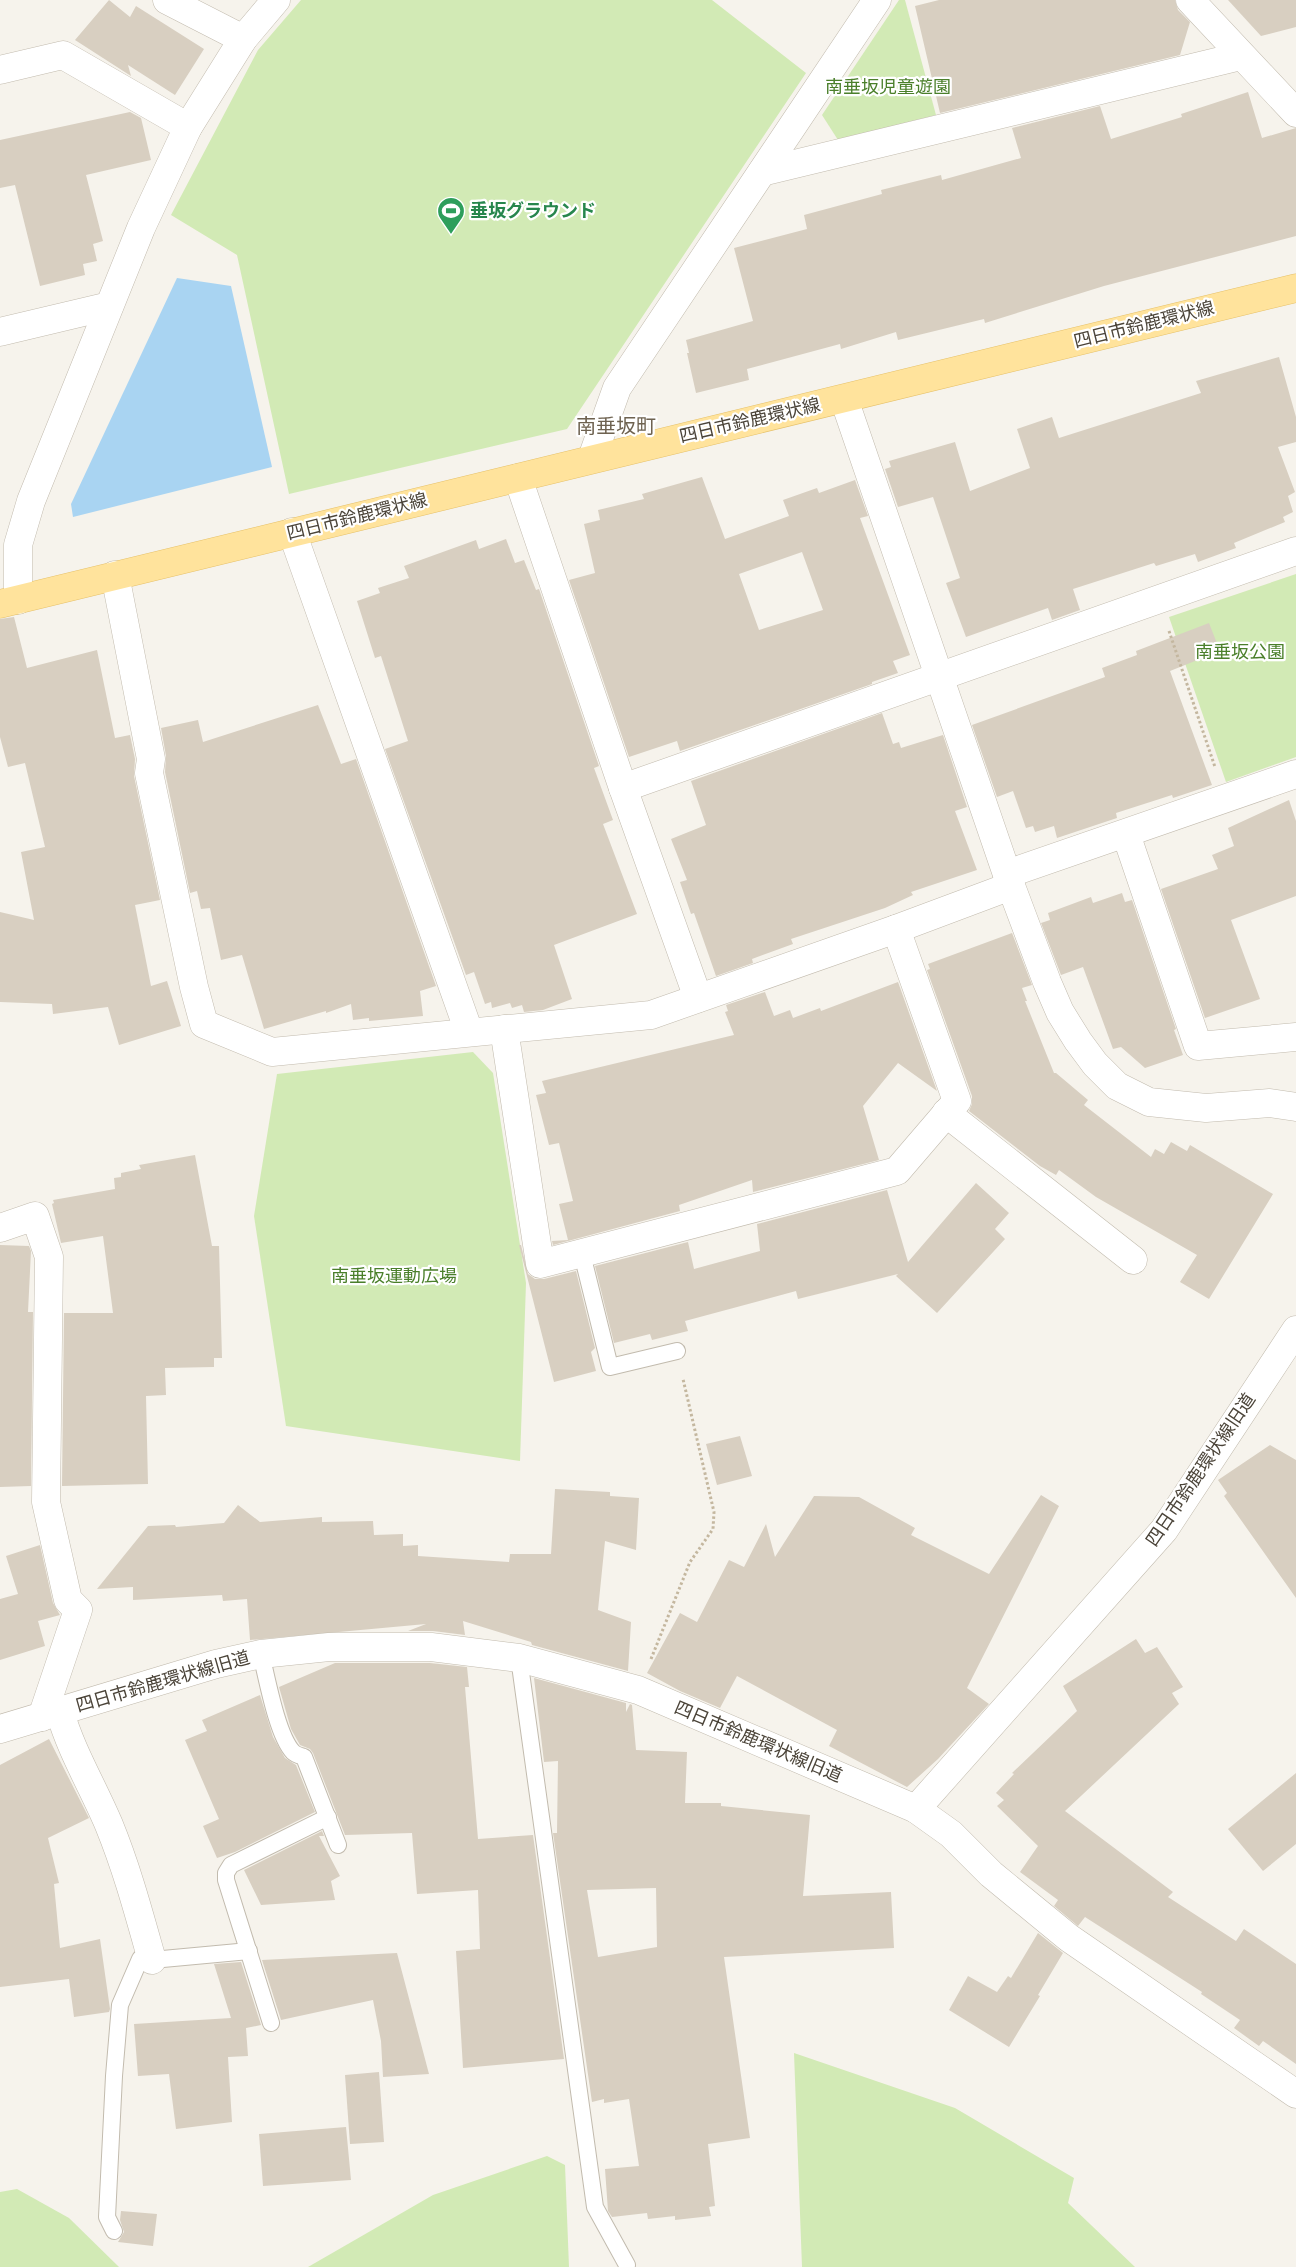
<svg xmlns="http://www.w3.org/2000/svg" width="1296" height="2267" viewBox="0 0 1296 2267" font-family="'Source Sans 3','Noto Sans JP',sans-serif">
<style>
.green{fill:#d2eab5}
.water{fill:#a9d4f2}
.building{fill:#d8cfc1;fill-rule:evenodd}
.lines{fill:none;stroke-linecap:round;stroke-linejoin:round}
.lane-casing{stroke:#c2bbae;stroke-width:18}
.street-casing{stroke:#c2bbae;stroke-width:29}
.primary-casing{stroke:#e6c16a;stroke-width:29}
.path{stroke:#c4b79f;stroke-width:3;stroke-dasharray:2.5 2.5;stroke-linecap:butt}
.lane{stroke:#fff;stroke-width:16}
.street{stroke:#fff;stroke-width:28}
.primary{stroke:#ffe39c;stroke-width:28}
.labels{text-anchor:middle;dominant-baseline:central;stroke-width:4.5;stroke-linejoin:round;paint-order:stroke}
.park-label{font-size:18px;fill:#4a7f2a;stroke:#fff}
.leisure-label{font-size:18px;font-weight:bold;fill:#27864d;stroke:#fff;text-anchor:start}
.street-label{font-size:18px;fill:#4b4439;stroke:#fff}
.quarter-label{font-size:20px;fill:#6e6250;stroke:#fff}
</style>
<rect width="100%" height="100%" fill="#f6f3ec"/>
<g class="green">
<polygon points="301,0 712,0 806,73 567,429 289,494 237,255 171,215 258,50"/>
<polygon points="899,0 905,0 936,115 838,140 822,115"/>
<polygon points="1296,574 1296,757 1226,782 1169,617"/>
<polygon points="473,1052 493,1073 526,1283 520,1461 286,1426 254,1216 277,1074"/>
<polygon points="794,2053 955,2108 1074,2178 1068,2203 1135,2267 802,2267"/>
<polygon points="547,2156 565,2165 569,2267 308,2267 433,2195"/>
<polygon points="17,2189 69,2218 119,2267 0,2267 0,2192"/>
</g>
<polygon class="water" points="177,278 231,286 272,467 73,517 71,504"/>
<g class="building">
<polygon points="109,0 130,17 136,6 204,49 175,95 128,65 131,76 75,40"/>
<polygon points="939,0 1175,0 1178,10 1190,22 1180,55 940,113 915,6"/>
<polygon points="1228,0 1296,0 1296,27 1261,36"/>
<polygon points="1248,92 1262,138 1296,128 1296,236 1104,286 985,323 984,319 898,340 896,332 841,349 840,344 747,369 749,380 696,393 687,353 689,353 686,340 753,321 734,248 807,229 804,215 882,194 881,190 941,175 942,180 1021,158 1012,128 1100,106 1111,139 1182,117 1181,114"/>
<polygon points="130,112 141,118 151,160 86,175 103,241 93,244 97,261 83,264 85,275 40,286 15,185 0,188 0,140"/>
<polygon points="1279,357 1296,417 1296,442 1278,447 1295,492 1288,496 1293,512 1283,517 1285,522 1234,543 1236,548 1198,562 1195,554 1156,566 1154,563 1073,589 1080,610 1052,620 1048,608 966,637 946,583 960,578 933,497 898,507 885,469 891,467 889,461 955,442 970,491 1030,468 1017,429 1052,417 1059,438 1201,393 1196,381"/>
<path d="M702,477L725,539L789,516L783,500L817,488L819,493L855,480L868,516L860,518L910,655L893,661L898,673L872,682V684L680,751L677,741L629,757L569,580L595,573L584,524L600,520L598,510L644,499L642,494ZM802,552L823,610L759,630L739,574Z"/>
<polygon points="506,539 515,563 524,560 536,590 539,589 599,766 594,768 613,820 603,824 637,914 554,945 572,999 543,1010 524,1012 522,1005 512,1008 510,1003 492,1008 491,1002 485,1004 474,972 466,975 385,749 408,741 381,656 375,658 357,601 380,593 378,588 409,578 404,566 476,540 479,549"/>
<polygon points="14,617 27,668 97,650 115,738 130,735 135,759 134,776 160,900 135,905 151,986 167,981 181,1026 119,1045 108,1007 53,1014 52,1004 0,1002 0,912 34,920 21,852 45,847 25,763 8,767 0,737 0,619"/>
<polygon points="1209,623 1220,651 1170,671 1212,785 1173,798 1172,795 1116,813 1117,818 1057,838 1054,826 1035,832 1033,826 1026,828 1013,791 997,797 972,725 1105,677 1102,668 1137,655 1136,651"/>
<polygon points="318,705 341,764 356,759 436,986 420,991 423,1016 369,1021 369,1018 353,1020 351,1004 326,1013 326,1011 264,1029 242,955 221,960 210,908 201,909 197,891 190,893 165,772 166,756 161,728 198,720 203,742"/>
<polygon points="882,713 893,744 899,742 901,748 943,735 967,807 955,811 977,870 911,892 913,895 885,908 791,939 793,944 752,959 753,963 716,976 694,913 691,914 680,882 687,880 671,839 706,825 691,781"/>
<polygon points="1289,800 1296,821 1296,896 1231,920 1260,999 1205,1018 1161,889 1218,869 1212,855 1234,846 1228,828"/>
<polygon points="1122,893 1125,902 1132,900 1176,1029 1174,1030 1183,1055 1145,1068 1121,1047 1113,1049 1083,967 1061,975 1041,923 1050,920 1048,913 1091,897 1093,903"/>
<polygon points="1012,933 1032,985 1022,988 1027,1001 1025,1001 1054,1073 1056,1073 1088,1100 1084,1105 1151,1157 1155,1149 1164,1154 1171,1142 1187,1151 1190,1145 1273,1194 1209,1299 1180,1282 1197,1255 1096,1197 1059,1170 1056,1175 1040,1166 969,1111 972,1104 972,1096 927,970 930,969 928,964"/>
<polygon points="898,982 937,1091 898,1063 863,1106 879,1160 753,1192 752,1180 679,1205 680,1211 553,1245 552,1241 568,1240 559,1204 573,1201 559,1143 549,1145 536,1095 546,1093 542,1081 734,1035 725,1012 728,1011 726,1005 765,992 774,1016 790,1010 793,1018 820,1008 821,1011"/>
<polygon points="195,1155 212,1246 219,1246 222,1358 214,1358 214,1367 165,1368 166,1395 146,1396 148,1484 62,1486 64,1313 113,1313 103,1236 61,1243 52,1204 54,1203 53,1200 115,1189 114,1178 121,1177 121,1173 141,1169 139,1165"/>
<polygon points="976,1183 1009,1213 995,1229 1005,1239 937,1313 896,1276 898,1274 798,1299 796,1291 685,1321 688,1331 652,1340 650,1334 614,1343 595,1266 688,1242 694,1269 760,1251 757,1224 887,1190 908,1262"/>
<polygon points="0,1245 29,1246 31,1251 28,1312 33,1312 31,1486 0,1487"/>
<polygon points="519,1245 521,1245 528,1274 535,1279 544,1279 576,1271 595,1348 591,1352 596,1371 554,1382"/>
<polygon points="740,1436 752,1476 717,1485 706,1444"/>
<polygon points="1270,1445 1296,1460 1296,1598 1224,1496 1227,1493 1218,1480"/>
<polygon points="555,1489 610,1492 610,1496 639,1498 636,1550 605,1541 598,1610 631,1622 628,1671 532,1645 531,1642 463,1621 465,1635 433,1631 408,1631 426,1624 250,1640 247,1599 223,1601 222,1595 133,1600 133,1587 97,1589 148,1526 175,1525 176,1527 224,1523 238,1505 260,1522 322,1517 322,1522 373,1521 374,1535 403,1534 403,1546 418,1545 418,1556 509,1562 510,1554 551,1554"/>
<polygon points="1041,1495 1059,1506 967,1688 989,1704 938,1759 907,1787 829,1746 837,1730 737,1676 720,1708 680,1691 647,1673 680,1613 697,1622 729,1560 744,1567 766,1524 775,1557 814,1496 859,1497 915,1528 911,1535 989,1574"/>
<polygon points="40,1545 53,1603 60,1615 38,1621 45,1646 0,1660 0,1599 18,1594 6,1556"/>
<polygon points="1136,1639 1145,1653 1157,1647 1183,1687 1172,1693 1179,1704 1065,1811 1173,1892 1168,1897 1236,1941 1244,1929 1296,1964 1296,2064 1263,2041 1259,2046 1234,2028 1240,2020 1201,1994 1202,1992 1085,1917 1078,1926 1054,1906 1058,1900 1020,1872 1038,1846 997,1806 1004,1800 996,1793 1014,1774 1012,1773 1077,1711 1063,1686"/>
<polygon points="335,1663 430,1663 467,1667 469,1687 465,1687 478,1839 533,1835 564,2059 463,2068 456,1951 480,1949 478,1890 417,1894 412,1833 345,1835 313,1753 310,1749 300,1745 291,1729 279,1687"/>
<path d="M534,1678L626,1703V1712L630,1704L632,1705L636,1750L687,1752L685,1803H721V1806L810,1815L803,1896L891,1892L894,1948L724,1957L750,2138L708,2144L715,2206L709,2207L711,2216L675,2220V2216L648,2219L647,2213L612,2217L608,2211L605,2169L639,2166L629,2099L604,2103V2099L592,2102L553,1833H557L558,1761L544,1762ZM656,1888L657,1947L598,1957L587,1890Z"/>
<polygon points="260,1695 273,1737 285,1758 296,1765 315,1812 235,1852 217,1858 203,1826 219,1819 185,1740 207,1731 202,1720"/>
<polygon points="49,1739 89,1818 48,1838 59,1883 54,1884 60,1948 100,1939 110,2009 109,2012 74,2017 69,1979 0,1987 0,1765"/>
<polygon points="1296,1773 1296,1844 1263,1871 1228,1829"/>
<polygon points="322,1831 324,1836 319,1836 340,1876 331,1881 335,1900 261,1905 244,1870"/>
<polygon points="1038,1933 1063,1953 1038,1995 1040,1996 1009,2047 949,2010 968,1976 997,1992 1008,1976 1011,1978"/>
<polygon points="397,1953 429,2074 383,2077 381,2041 373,2000 281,2020 262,1960"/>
<polygon points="241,1962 261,2025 246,2028 248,2056 228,2057 232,2122 176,2129 169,2074 138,2076 134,2024 231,2018 214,1964"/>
<polygon points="379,2072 384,2142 350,2144 345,2075"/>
<polygon points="346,2127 351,2180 263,2186 259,2134"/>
<polygon points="121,2211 157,2214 153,2246 118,2242 124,2232 120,2220"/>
</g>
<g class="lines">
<defs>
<g id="lane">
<polyline points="582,1254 610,1367 677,1351"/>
<path d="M261,1654C267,1678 277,1735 293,1752C296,1755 301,1756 304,1757L338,1845"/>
<polyline points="519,1658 595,2207 627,2265"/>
<polyline points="271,2023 226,1880 226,1873 231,1865 328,1817"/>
<polyline points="114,2231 107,2217 114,2076 120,2005 140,1959 152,1960 249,1951"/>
</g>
<g id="street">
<polyline points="167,0 243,39"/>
<polyline points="1190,0 1296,113"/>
<polyline points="0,70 63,55 188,127"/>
<polyline points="762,172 1241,56"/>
<polyline points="0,332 109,306"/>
<polyline points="844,399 1011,886 1047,982 1060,1012 1078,1041 1095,1064 1117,1086 1149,1102 1206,1108 1270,1103 1296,1107"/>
<polyline points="592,458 617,388 877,0"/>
<polyline points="518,478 623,788 698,998"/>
<polyline points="292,532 469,1032"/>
<polyline points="115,575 151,759 149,773 194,987 204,1024 272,1052 651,1015 896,929 1011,886"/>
<polyline points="18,600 18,545 31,501 141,228 188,127 243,39 276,0"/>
<polyline points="623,788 1296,551"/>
<polyline points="1126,834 1198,1046 1296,1037"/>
<polyline points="1007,874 1296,774"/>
<polyline points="504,1029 540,1264 897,1171 957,1101 896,929"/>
<polyline points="946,1113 1133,1260"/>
<polyline points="0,1228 35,1216 49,1257 46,1502 68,1600 78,1610 42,1717"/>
<path d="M60,1712C71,1751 93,1787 109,1825C127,1869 139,1914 152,1960"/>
<polyline points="0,1729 216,1664 261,1654 329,1647 431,1647 519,1658 638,1690 916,1809 951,1834 991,1874 1069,1938 1296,2094"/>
<polyline points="916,1809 1164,1530 1296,1330"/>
</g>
<polyline id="primary" points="0,604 1296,288"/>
</defs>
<use href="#lane" class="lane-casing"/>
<use href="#street" class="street-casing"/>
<use href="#primary" class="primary-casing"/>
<g class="path">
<polyline points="1169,631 1215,767"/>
<polyline points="651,1659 690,1562 713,1529 714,1512 683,1379"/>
</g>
<use href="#lane" class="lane"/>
<use href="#street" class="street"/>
<use href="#primary" class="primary"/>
</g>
<defs>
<symbol id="stadium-pin" viewBox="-11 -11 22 30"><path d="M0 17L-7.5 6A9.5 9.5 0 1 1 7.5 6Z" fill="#2e9e5b" stroke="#fff"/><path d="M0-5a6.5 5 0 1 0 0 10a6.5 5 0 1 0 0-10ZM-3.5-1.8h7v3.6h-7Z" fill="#fff"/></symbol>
</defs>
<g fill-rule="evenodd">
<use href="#stadium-pin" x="435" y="195" width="32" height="43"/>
</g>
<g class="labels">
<g class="park-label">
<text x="888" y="87">南垂坂児童遊園</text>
<text x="1240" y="652">南垂坂公園</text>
<text x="394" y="1276">南垂坂運動広場</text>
</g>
<g class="leisure-label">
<text x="470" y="211">垂坂グラウンド</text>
</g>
<g class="street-label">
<text transform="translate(1144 325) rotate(-14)">四日市鈴鹿環状線</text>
<text transform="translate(750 421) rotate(-13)">四日市鈴鹿環状線</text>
<text transform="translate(357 517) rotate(-14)">四日市鈴鹿環状線</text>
<text transform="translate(1201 1470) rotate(-56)">四日市鈴鹿環状線旧道</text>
<text transform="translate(163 1682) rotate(-16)">四日市鈴鹿環状線旧道</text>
<text transform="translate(758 1742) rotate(23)">四日市鈴鹿環状線旧道</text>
</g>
<g class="quarter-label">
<text x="616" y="427">南垂坂町</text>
</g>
</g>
</svg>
